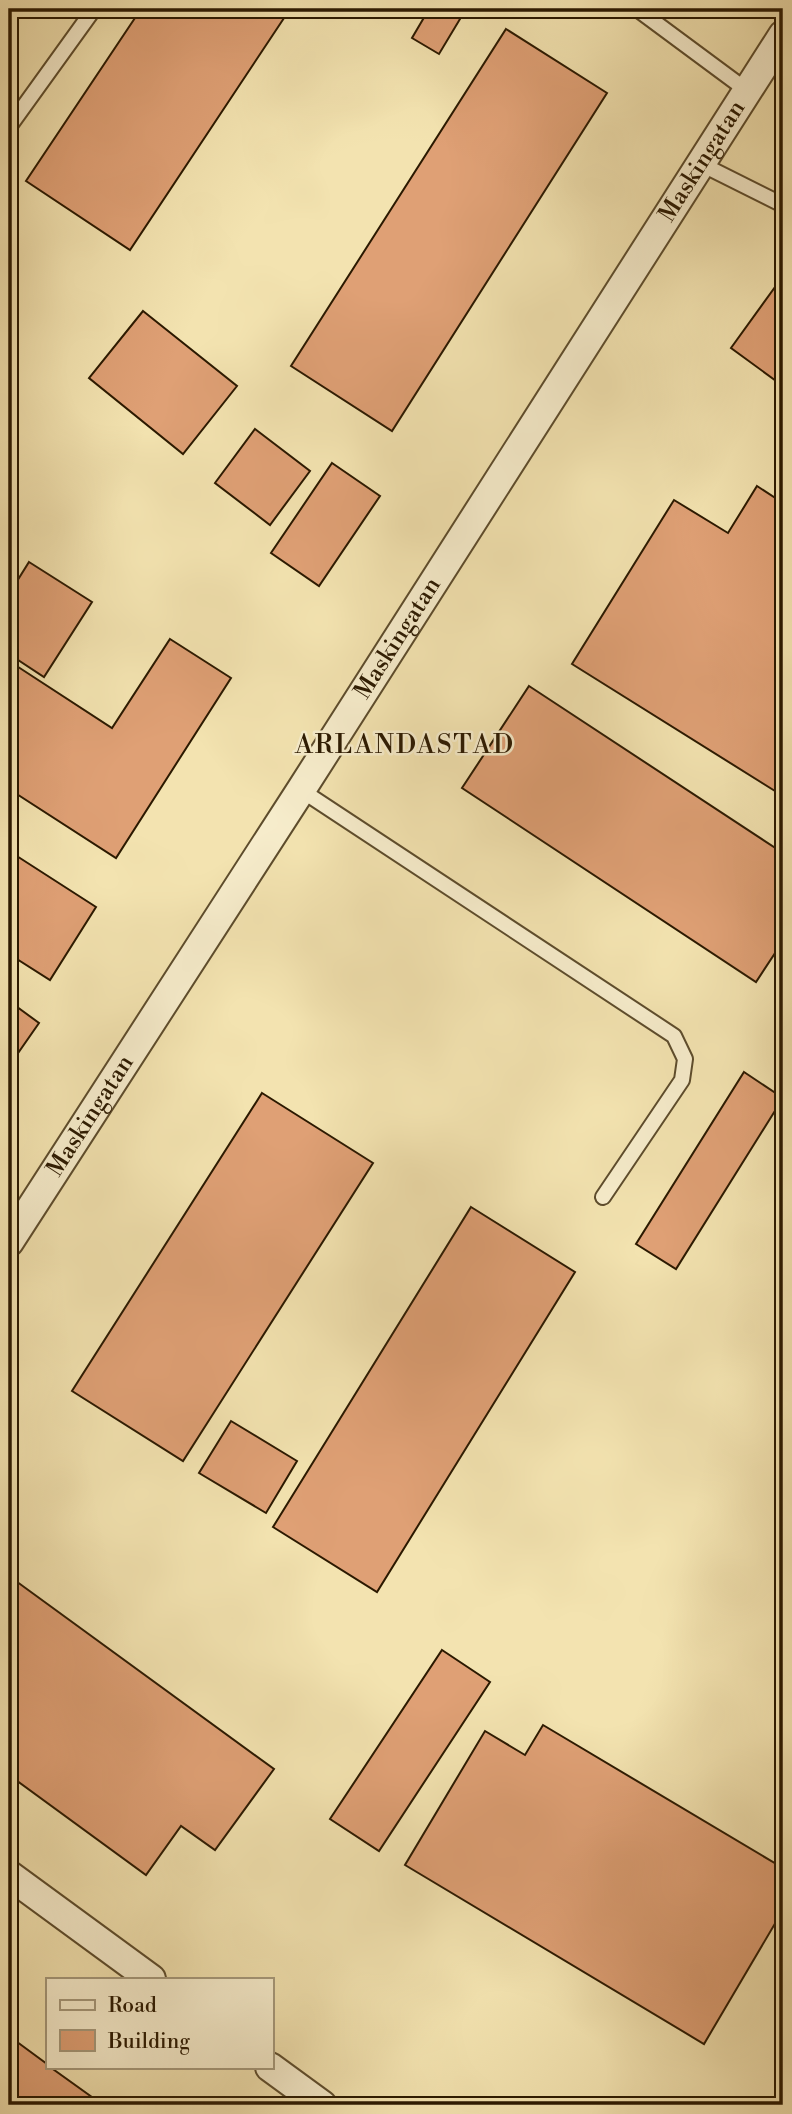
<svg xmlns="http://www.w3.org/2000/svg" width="792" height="2114" viewBox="0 0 792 2114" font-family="'Libre Bodoni',serif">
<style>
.building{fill:#dfa075;stroke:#2b1900;stroke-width:2}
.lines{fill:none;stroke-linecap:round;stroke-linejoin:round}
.service-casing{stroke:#5d4c2c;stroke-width:18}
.minor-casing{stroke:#5d4c2c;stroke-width:32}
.service{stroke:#f7edcc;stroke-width:14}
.minor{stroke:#f7edcc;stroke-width:28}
.labels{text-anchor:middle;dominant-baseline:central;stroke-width:5;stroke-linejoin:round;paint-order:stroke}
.street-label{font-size:24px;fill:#2b1900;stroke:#f7edcc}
.neighbourhood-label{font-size:26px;letter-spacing:2px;fill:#2b1900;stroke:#f7edcc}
</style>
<rect width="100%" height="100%" fill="#f3e3b0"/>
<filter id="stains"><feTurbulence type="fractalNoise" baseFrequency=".00286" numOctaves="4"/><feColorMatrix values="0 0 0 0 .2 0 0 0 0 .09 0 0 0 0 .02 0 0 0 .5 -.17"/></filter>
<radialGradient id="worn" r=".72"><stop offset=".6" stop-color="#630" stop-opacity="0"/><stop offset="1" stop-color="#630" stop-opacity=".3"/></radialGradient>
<g class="building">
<polygon points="141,9 290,9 130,250 26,181"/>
<polygon points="429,9 466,9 439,54 412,38"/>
<polygon points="506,29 607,93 392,431 291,366"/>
<polygon points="783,276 783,386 731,348"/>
<polygon points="143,311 237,386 183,454 89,378"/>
<polygon points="255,429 310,471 270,525 215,483"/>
<polygon points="332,463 380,496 319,586 271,553"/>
<polygon points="757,486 783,503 783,796 572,664 674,500 728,533"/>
<polygon points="29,562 92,602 44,677 9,654 9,594"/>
<polygon points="170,639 231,678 116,858 9,789 9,661 112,728"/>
<polygon points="529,686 783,853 783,941 756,982 462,788"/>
<polygon points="9,851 96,907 50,980 9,954"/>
<polygon points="9,1001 39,1023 9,1066"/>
<polygon points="744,1072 783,1098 676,1269 636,1244"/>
<polygon points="262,1093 373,1163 183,1461 72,1391"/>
<polygon points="471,1207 575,1272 377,1592 273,1527"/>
<polygon points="231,1421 297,1461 266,1513 199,1473"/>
<polygon points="9,1576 274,1769 215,1850 181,1826 146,1875 9,1775"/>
<polygon points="442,1650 490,1682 379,1851 330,1819"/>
<polygon points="543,1725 783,1868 783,1910 704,2044 405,1865 485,1731 525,1755"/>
<polygon points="9,2036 47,2064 47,2067 50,2067 103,2105 9,2105"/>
</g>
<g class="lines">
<defs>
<g id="service">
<polyline points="637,9 749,92"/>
<polyline points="9,127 94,9"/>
<polyline points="701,164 783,205"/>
<polyline points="301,790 674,1036 685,1059 682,1080 603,1197"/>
</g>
<g id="minor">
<path id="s1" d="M9,1242L301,790L783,35"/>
<polyline points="9,1875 151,1979"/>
<polyline points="270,2067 322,2105"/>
</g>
</defs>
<use href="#service" class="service-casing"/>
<use href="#minor" class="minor-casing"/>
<use href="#service" class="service"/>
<use href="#minor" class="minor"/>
</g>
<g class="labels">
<g class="street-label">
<text stroke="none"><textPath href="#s1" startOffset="1284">Maskingatan</textPath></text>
<text stroke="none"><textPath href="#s1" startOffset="718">Maskingatan</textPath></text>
<text stroke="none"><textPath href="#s1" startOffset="150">Maskingatan</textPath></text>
</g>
<g class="neighbourhood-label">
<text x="405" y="745">ARLANDASTAD</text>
</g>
</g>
<rect width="792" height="2114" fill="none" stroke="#f3e3b0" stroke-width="35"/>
<rect x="10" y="10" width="771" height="2093" fill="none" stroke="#2b1900" stroke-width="3.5"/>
<rect x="18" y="18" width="757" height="2079" fill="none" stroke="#2b1900" stroke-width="2"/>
<rect x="46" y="1978" width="228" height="91" fill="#f7edcc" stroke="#a5987a" stroke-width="2"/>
<rect x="60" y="2000" width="35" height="10" fill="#f7edcc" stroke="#a5987a" stroke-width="2"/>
<text x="108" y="2012" font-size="21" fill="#2b1900">Road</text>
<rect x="60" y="2030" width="35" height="21" fill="#dfa075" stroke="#a5987a" stroke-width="2"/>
<text x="108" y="2048" font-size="21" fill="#2b1900">Building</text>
<rect width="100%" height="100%" filter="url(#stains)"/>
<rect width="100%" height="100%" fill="url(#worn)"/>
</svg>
